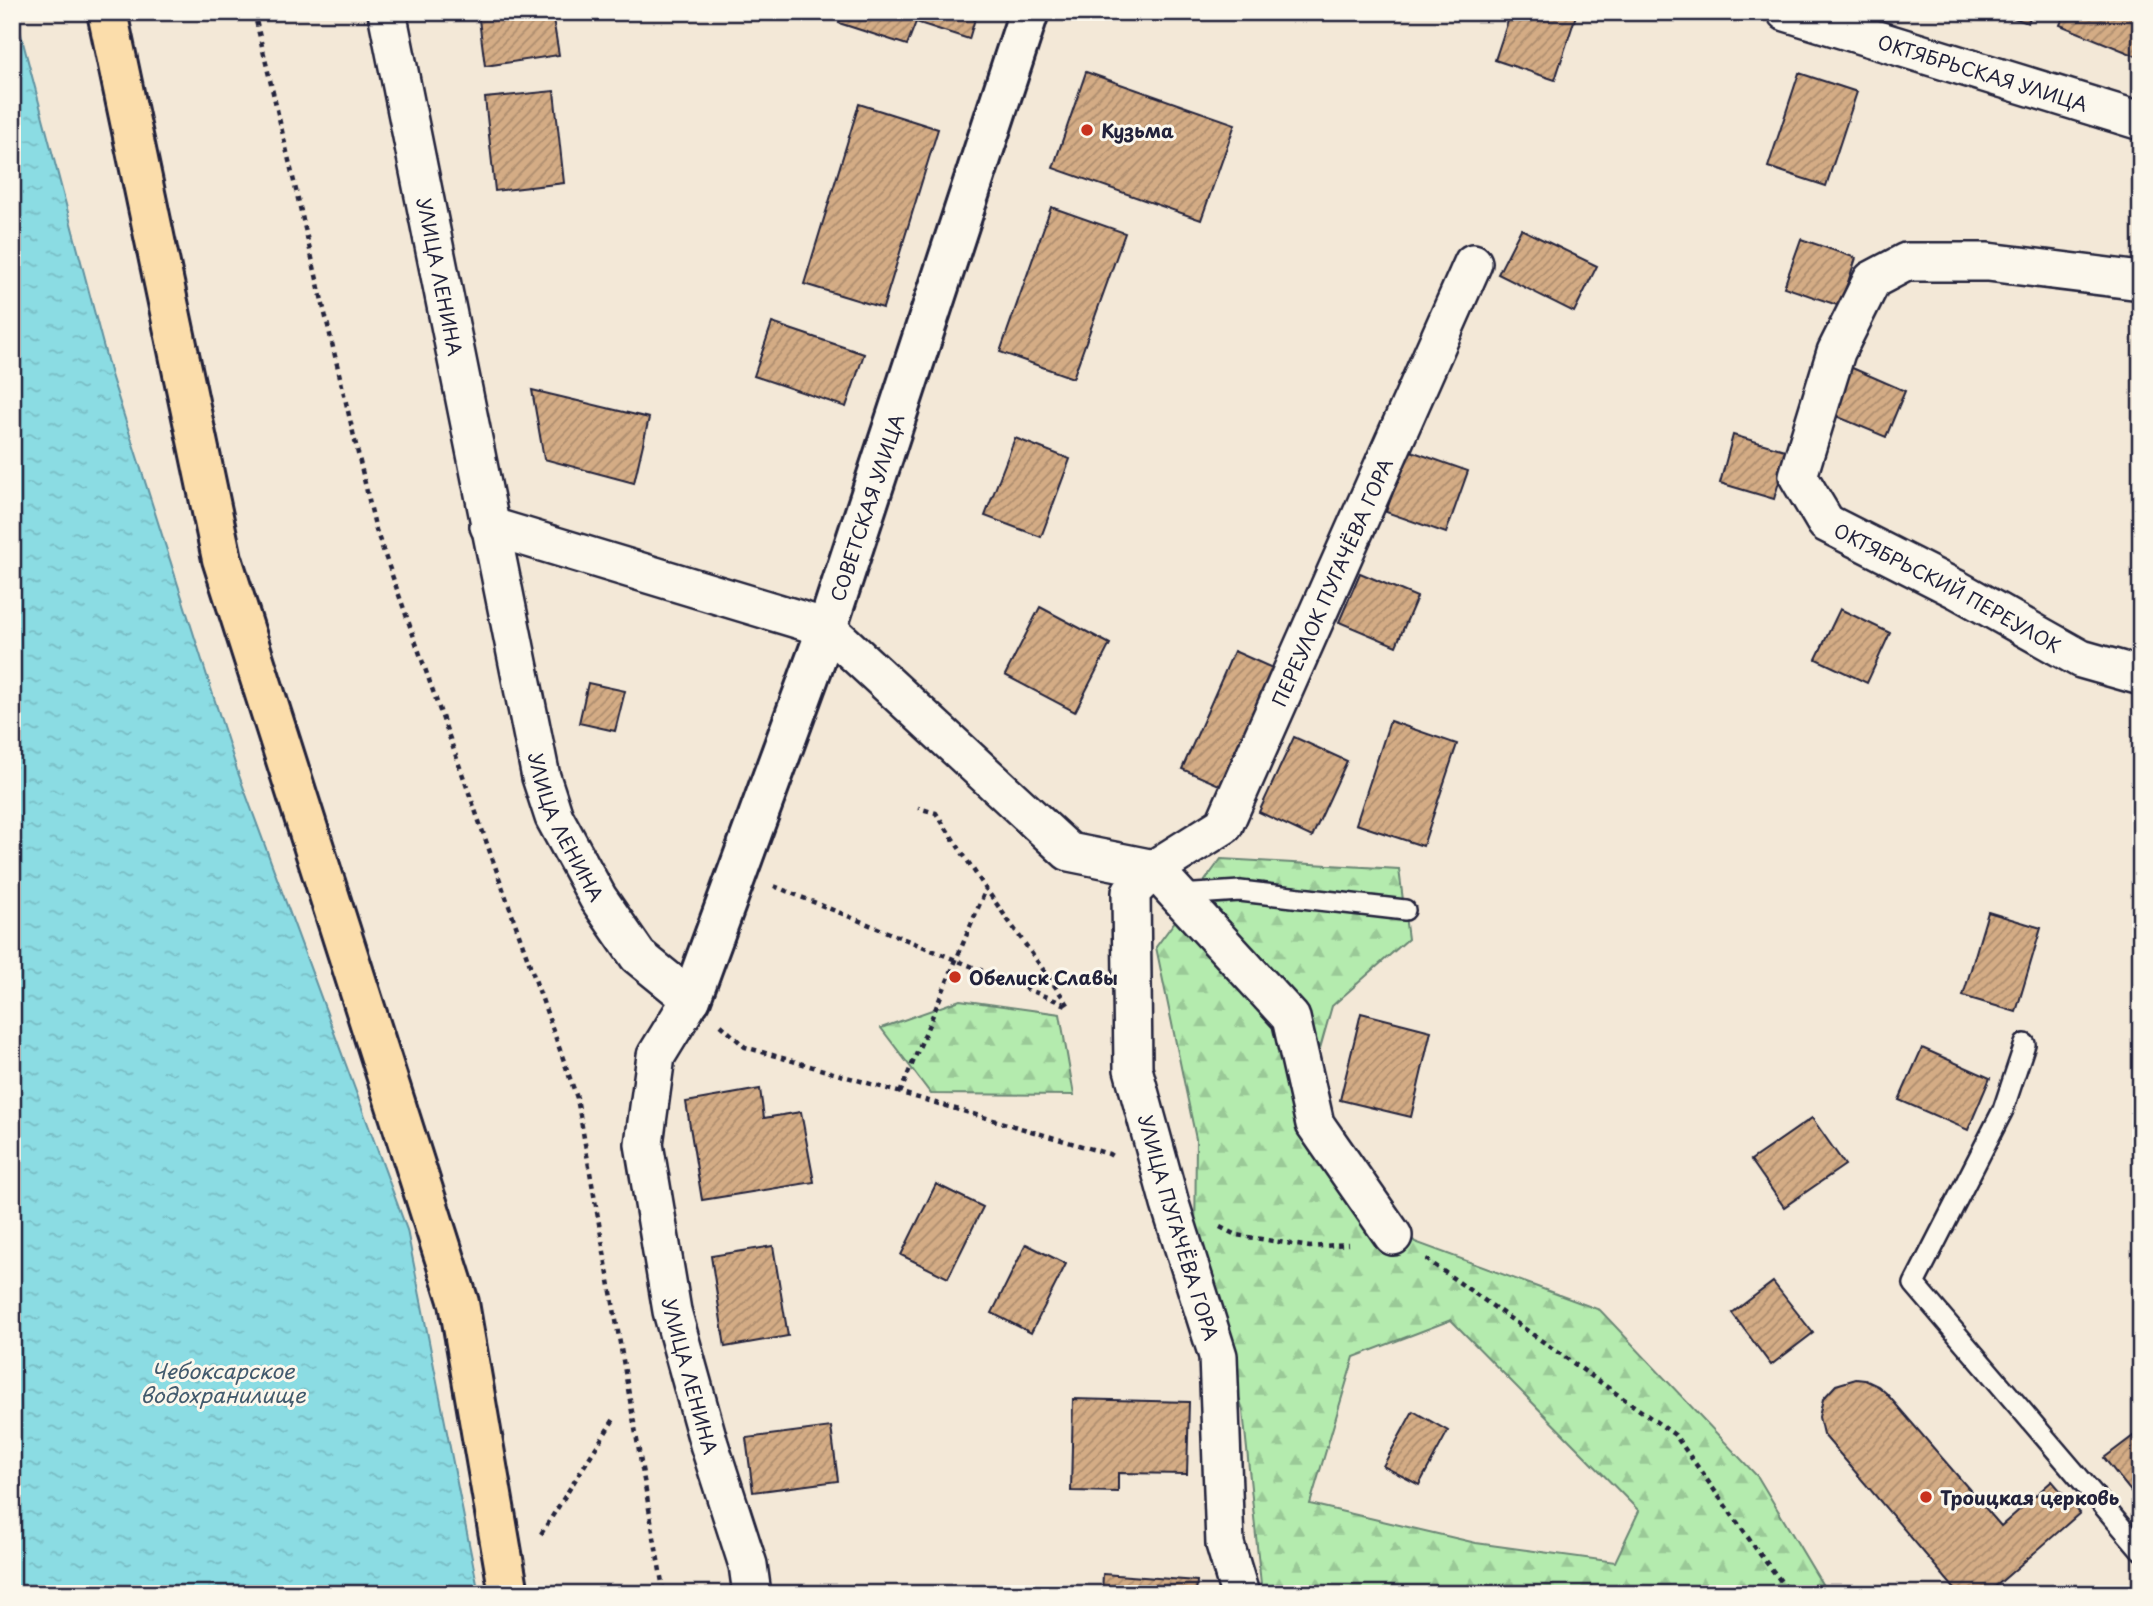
<svg xmlns="http://www.w3.org/2000/svg" width="2153" height="1606" viewBox="0 0 2153 1606" font-family="'Playpen Sans',sans-serif">
<style>
.forest{fill:url(#forest-firs);stroke:#6b8674;stroke-width:2;fill-rule:evenodd}
.water{fill:url(#water-ripples);stroke:#6192a0;stroke-width:2}
.building{fill:url(#building-hatch);stroke:#22223b;stroke-width:2}
.lines{fill:none;stroke-linecap:round;stroke-linejoin:round}
.service-casing{stroke:#22223b;stroke-width:24}
.minor-casing{stroke:#22223b;stroke-width:42}
.tertiary-casing{stroke:#22223b;stroke-width:44}
.primary-casing{stroke:#22223b;stroke-width:44}
.path{stroke:#22223b;stroke-width:4.5;stroke-dasharray:5 5;stroke-linecap:butt}
.service{stroke:#fbf7ec;stroke-width:19}
.minor{stroke:#fbf7ec;stroke-width:37}
.tertiary{stroke:#fbf7ec;stroke-width:38}
.primary{stroke:#fbddab;stroke-width:38}
.poi-dot{fill:#c8321e;stroke:#fbf7ec;stroke-width:2.5}
.labels{text-anchor:middle;dominant-baseline:central;stroke-width:6;stroke-linejoin:round;paint-order:stroke}
.street-label{font-size:19px;fill:#22223b;stroke:#fbf7ec}
.poi-label{font-size:19px;font-weight:bold;fill:#22223b;stroke:#fbf7ec;text-anchor:start}
.water-label{font-size:21px;font-style:italic;fill:#425a6d;stroke:#fbf7ec}
</style>
<defs>
<pattern id="forest-firs" width="22" height="20" patternUnits="userSpaceOnUse" patternTransform="scale(1.75)"><rect width="22" height="20" fill="#b4ebae"/><path d="M5 1l3.5 6h-7zM16 11l3.5 6h-7z" fill="#9ac997"/></pattern>
<pattern id="water-ripples" width="26" height="14" patternUnits="userSpaceOnUse" patternTransform="scale(1.75)"><rect width="26" height="14" fill="#8bdce3"/><path d="M2 4q2-2 4 0t4 0M15 11q2-2 4 0t4 0" fill="none" stroke="#78bcc4"/></pattern>
<pattern id="building-hatch" width="6" height="6" patternUnits="userSpaceOnUse" patternTransform="scale(1.75)"><rect width="6" height="6" fill="#d4ac85"/><path d="M-1 1l2-2M0 6l6-6M5 7l2-2" fill="none" stroke="#ac8c6e"/></pattern>
</defs>
<rect width="100%" height="100%" fill="#f3e8d7"/>
<filter id="ink" filterUnits="userSpaceOnUse"><feTurbulence type="fractalNoise" baseFrequency=".0143" numOctaves="2"/><feDisplacementMap in="SourceGraphic" scale="14" xChannelSelector="R" yChannelSelector="G"/><feConvolveMatrix kernelMatrix="1 2 1 2 8 2 1 2 1" color-interpolation-filters="sRGB"/></filter>
<g filter="url(#ink)">
<g class="forest">
<path d="M1221,859L1399,869L1408,939L1332,1006L1299,1123L1415,1242L1600,1310L1758,1477L1828,1594H1262L1243,1411L1195,1248L1196,1139L1156,947ZM1451,1320L1639,1511L1615,1562L1476,1543L1310,1504L1354,1357Z"/>
<polygon points="960,1000 1060,1014 1074,1095 931,1094 881,1028"/>
</g>
<polygon class="water" points="12,12 15,12 111,375 237,770 407,1230 479,1594 12,1594"/>
<g class="building">
<polygon points="478,12 552,12 559,55 485,66"/>
<polygon points="843,12 977,12 969,39 916,22 907,45 839,23"/>
<polygon points="1511,12 1577,12 1555,80 1495,60"/>
<polygon points="1996,12 2032,12 2028,23"/>
<polygon points="2065,12 2141,12 2141,58 2060,25"/>
<polygon points="1086,72 1235,124 1201,220 1053,168"/>
<polygon points="1799,73 1857,92 1826,186 1768,167"/>
<polygon points="554,91 564,183 495,191 485,98"/>
<polygon points="859,104 938,129 883,308 804,284"/>
<polygon points="1051,207 1125,233 1073,378 1000,352"/>
<polygon points="1521,229 1597,266 1574,312 1498,274"/>
<polygon points="1801,239 1856,258 1840,306 1784,287"/>
<polygon points="772,323 864,354 846,407 754,376"/>
<polygon points="1850,367 1905,391 1886,437 1831,414"/>
<polygon points="532,390 649,418 634,483 544,459"/>
<polygon points="1733,435 1788,451 1774,499 1720,483"/>
<polygon points="1015,438 1070,459 1041,537 985,516"/>
<polygon points="1408,450 1468,471 1446,533 1386,512"/>
<polygon points="1360,573 1417,597 1396,646 1339,622"/>
<polygon points="1040,607 1110,644 1075,712 1005,675"/>
<polygon points="1840,609 1890,633 1867,683 1816,659"/>
<polygon points="1234,651 1277,670 1226,788 1182,769"/>
<polygon points="588,683 625,691 615,731 579,723"/>
<polygon points="1390,721 1457,744 1423,846 1356,824"/>
<polygon points="1294,737 1347,761 1312,837 1259,812"/>
<polygon points="1988,912 2041,928 2016,1012 1963,996"/>
<polygon points="1361,1013 1431,1031 1411,1117 1340,1100"/>
<polygon points="1922,1048 1990,1078 1968,1130 1899,1100"/>
<polygon points="760,1089 764,1118 801,1112 814,1182 702,1200 686,1102"/>
<polygon points="1812,1118 1845,1165 1784,1207 1751,1160"/>
<polygon points="936,1184 983,1207 948,1278 901,1255"/>
<polygon points="1026,1244 1066,1264 1031,1333 992,1313"/>
<polygon points="773,1246 788,1336 725,1347 711,1256"/>
<polygon points="1773,1282 1813,1333 1771,1365 1732,1313"/>
<polygon points="1856,1379 1865,1380 1878,1386 1886,1393 2001,1526 2052,1481 2080,1513 1987,1594 1959,1594 1823,1434 1819,1417 1823,1399 1836,1385"/>
<polygon points="1073,1399 1189,1402 1187,1474 1118,1473 1118,1492 1071,1491"/>
<polygon points="1413,1411 1448,1431 1419,1485 1383,1466"/>
<polygon points="831,1427 838,1481 753,1492 746,1438"/>
<polygon points="2141,1430 2141,1487 2133,1494 2104,1458"/>
<polygon points="1103,1574 1197,1581 1196,1594 1102,1594"/>
</g>
<g class="lines">
<defs>
<g id="service">
<polyline points="1180,895 1240,891 1405,910"/>
<polyline points="2025,1044 2003,1110 1914,1284 2141,1550"/>
</g>
<g id="minor">
<path id="s1" d="M387,12L541,777L554,817L598,898L638,956L691,999L656,1056L644,1144L672,1311L709,1444L748,1565L752,1594"/>
<path id="s2" d="M1786,12L2141,121"/>
<path id="s3" d="M2141,281L1988,262H1906L1872,280L1836,352L1798,476L1826,523L1958,590L2081,659L2141,676"/>
<path id="s4" d="M489,526L827,628L1069,852L1154,869L1131,892L1133,1069L1170,1204L1218,1356L1225,1544L1240,1594"/>
<path id="s5" d="M1393,1236L1315,1124L1291,1018L1154,869L1224,825L1473,263"/>
</g>
<g id="tertiary">
<path id="s6" d="M691,999L827,628L1029,12"/>
</g>
<polyline id="primary" points="107,12 222,559 459,1303 509,1594"/>
</defs>
<use href="#service" class="service-casing"/>
<use href="#minor" class="minor-casing"/>
<use href="#tertiary" class="tertiary-casing"/>
<use href="#primary" class="primary-casing"/>
<g class="path">
<polyline points="254,12 376,530 577,1098 664,1594"/>
<polyline points="774,886 1069,1006 986,889 936,813 918,808"/>
<polyline points="721,1025 745,1047 1109,1154 1114,1157"/>
<polyline points="900,1093 986,889"/>
<polyline points="1220,1227 1236,1235 1310,1247 1348,1244"/>
<polyline points="1426,1259 1675,1435 1759,1553 1791,1594"/>
<polyline points="541,1534 614,1419"/>
</g>
<use href="#service" class="service"/>
<use href="#minor" class="minor"/>
<use href="#tertiary" class="tertiary"/>
<use href="#primary" class="primary"/>
</g>
</g>
<g class="poi-dot">
<circle cx="1087" cy="130" r="7"/>
<circle cx="955" cy="977" r="7"/>
<circle cx="1926" cy="1497" r="7"/>
</g>
<g class="labels">
<g class="street-label">
<text stroke="none"><textPath href="#s2" startOffset="206">ОКТЯБРЬСКАЯ УЛИЦА</textPath></text>
<text stroke="none"><textPath href="#s1" startOffset="270">УЛИЦА ЛЕНИНА</textPath></text>
<text stroke="none"><textPath href="#s6" startOffset="522">СОВЕТСКАЯ УЛИЦА</textPath></text>
<text stroke="none"><textPath href="#s5" startOffset="796">ПЕРЕУЛОК ПУГАЧЁВА ГОРА</textPath></text>
<text stroke="none"><textPath href="#s3" startOffset="677">ОКТЯБРЬСКИЙ ПЕРЕУЛОК</textPath></text>
<text stroke="none"><textPath href="#s1" startOffset="836">УЛИЦА ЛЕНИНА</textPath></text>
<text stroke="none"><textPath href="#s4" startOffset="1144">УЛИЦА ПУГАЧЁВА ГОРА</textPath></text>
<text stroke="none"><textPath href="#s1" startOffset="1446">УЛИЦА ЛЕНИНА</textPath></text>
</g>
<g class="poi-label">
<text x="1101" y="130">Кузьма</text>
<text x="969" y="977">Обелиск Славы</text>
<text x="1940" y="1497">Троицкая церковь</text>
</g>
<g class="water-label">
<text x="223" y="1370">Чебоксарское<tspan x="223" dy="24">водохранилище</tspan></text>
</g>
</g>
<rect width="2153" height="1606" fill="none" stroke="#fbf7ec" stroke-width="42"/>
<rect x="21" y="21" width="2111" height="1564" fill="none" stroke="#22223b" stroke-width="2.5" filter="url(#ink)"/>
</svg>
